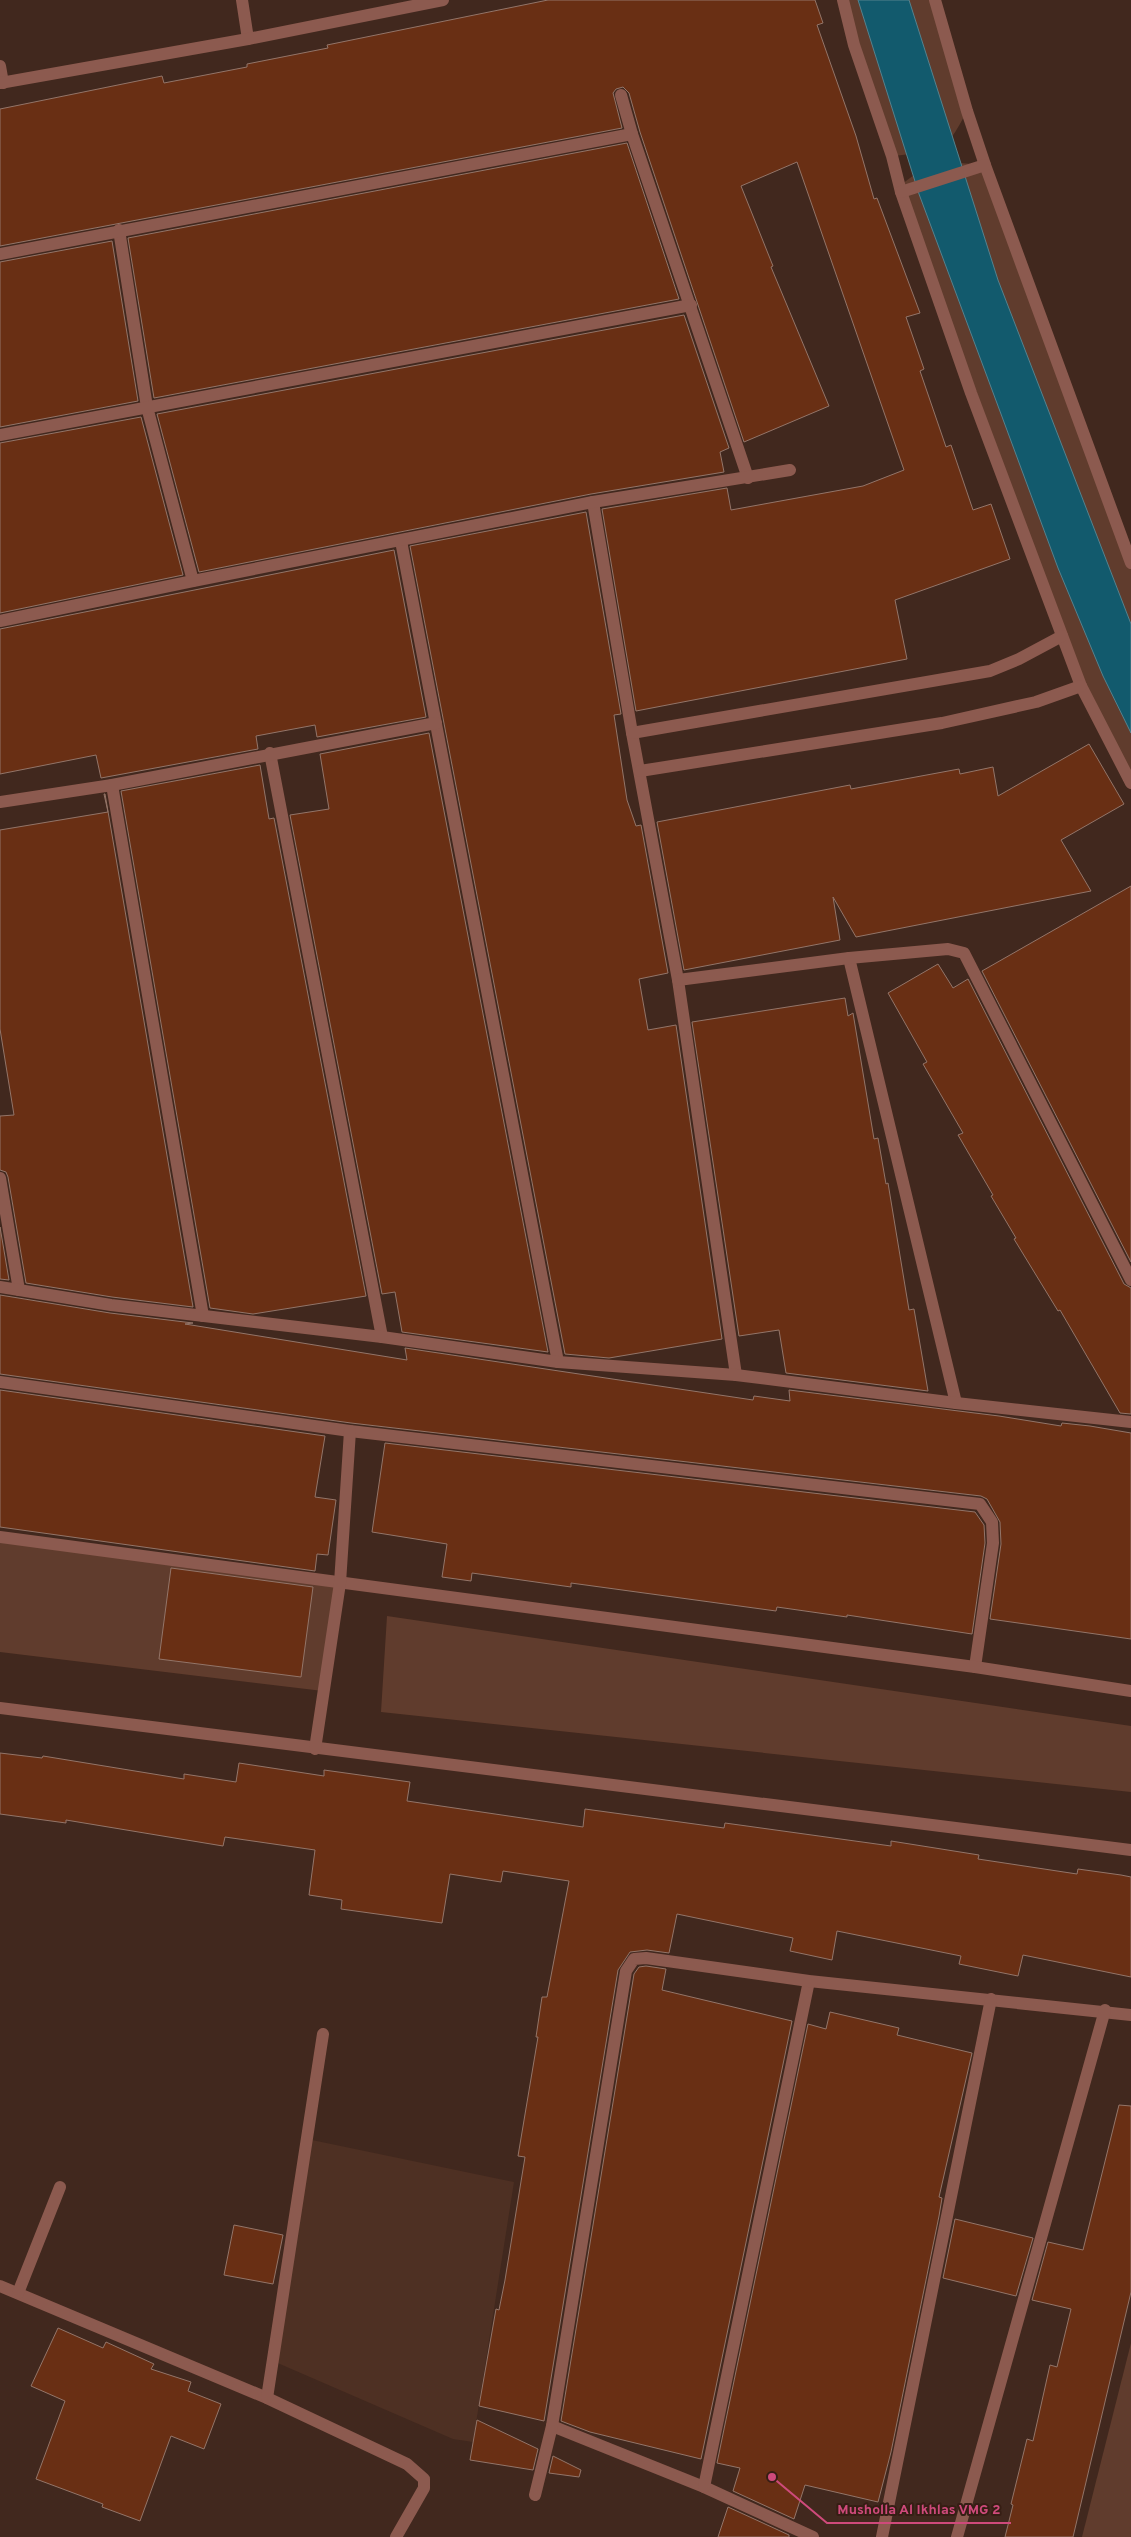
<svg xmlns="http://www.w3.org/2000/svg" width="1131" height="2537" viewBox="0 0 1131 2537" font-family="Overpass,sans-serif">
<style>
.built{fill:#4e3023}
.green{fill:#603c2d}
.water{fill:#125a6d;stroke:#55828e}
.building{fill:#692f14;stroke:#937569}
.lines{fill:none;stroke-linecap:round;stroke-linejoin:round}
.minor{stroke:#8c5a4f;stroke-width:12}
.leader{fill:none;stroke:#ce4a7b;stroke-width:2}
.callout-dot{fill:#ce4a7b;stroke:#361e14;stroke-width:2}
.callout-label{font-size:14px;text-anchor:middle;font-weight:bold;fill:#ce4a7b;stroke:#361e14;stroke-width:4;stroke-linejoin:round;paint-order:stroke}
</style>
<rect width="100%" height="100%" fill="#41281e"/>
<polygon class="built" points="307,2139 514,2182 473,2442 453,2439 273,2361"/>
<g class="green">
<path d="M843,0H935L967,111C962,120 957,130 951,138C941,150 907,155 892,156Z"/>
<polygon points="960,163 985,165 1131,563 1131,780 1081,686 902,184 914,175"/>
<polygon points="0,1537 340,1583 323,1691 0,1652"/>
<polygon points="387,1616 1131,1726 1131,1792 381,1712"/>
<polygon points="1131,2343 1131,2537 1082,2537"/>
</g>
<polygon class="water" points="858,0 909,0 998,280 1131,624 1131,733 1103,676 1058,568 1001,414 919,194"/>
<g class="building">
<polygon points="548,0 815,0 823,23 817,25 856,136 874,199 877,198 920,313 906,317 924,369 920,371 946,447 951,445 973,510 991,504 1010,559 895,600 907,659 636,711 602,509 727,488 731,510 863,486 904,470 797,162 741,186 773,266 771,267 829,406 744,442 640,132 629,93 623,87 616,89 613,93 622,128 0,246 0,109 162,76 164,83 247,67 247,64 328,48 327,45"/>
<polygon points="627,143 679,299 154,398 128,238"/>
<polygon points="112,241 138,401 0,427 0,262"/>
<polygon points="684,315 729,448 720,452 724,472 591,494 199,572 157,414"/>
<polygon points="141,417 183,575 0,613 0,443"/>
<polygon points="586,512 621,714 614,715 627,800 636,826 641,825 668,973 639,979 648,1030 676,1025 722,1339 609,1358 565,1354 410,546"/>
<polygon points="394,550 426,717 317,737 315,725 256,736 258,749 101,778 96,755 0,774 0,629"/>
<polygon points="429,733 548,1352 402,1332 395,1292 382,1294 290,815 329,809 320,754"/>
<polygon points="1089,744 1124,804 1061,840 1091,891 856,937 833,897 840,940 684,970 657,822 850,785 851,789 959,769 960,774 993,767 998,796"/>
<polygon points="260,765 269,819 274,818 366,1296 253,1314 210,1308 121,791"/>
<polygon points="104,794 105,794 193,1307 112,1297 26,1283 8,1177 6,1172 0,1170 0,1116 14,1115 0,1029 0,830 108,812"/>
<polygon points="1131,886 1131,1262 982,971"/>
<polygon points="938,964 953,988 968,979 1124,1284 1131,1288 1131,1414 1120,1413 1060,1310 1058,1311 1014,1239 1016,1238 991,1196 993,1195 958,1135 963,1133 923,1064 927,1062 888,993"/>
<polygon points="845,998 848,1016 853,1013 874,1139 878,1138 886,1184 888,1183 909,1310 914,1309 928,1391 786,1373 779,1330 739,1336 692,1022"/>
<polygon points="0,1227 9,1280 0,1279"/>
<polygon points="0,1295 110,1313 193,1323 185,1324 407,1360 405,1348 753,1400 754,1396 790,1401 789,1390 999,1416 1061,1426 1062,1423 1090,1426 1131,1433 1131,1639 990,1619 1001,1544 1000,1522 987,1499 981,1496 351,1423 0,1374"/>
<polygon points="0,1390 325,1436 315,1497 336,1500 328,1555 317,1554 315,1571 0,1527"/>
<polygon points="385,1443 975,1512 984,1525 985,1543 972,1634 847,1615 847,1617 777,1607 776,1611 571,1583 571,1587 472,1573 471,1581 442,1577 447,1544 372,1532"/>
<polygon points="171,1568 313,1587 301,1677 159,1659"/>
<polygon points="0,1753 42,1758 43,1756 184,1779 184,1774 236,1782 239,1763 324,1776 324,1770 410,1782 407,1801 583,1827 585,1809 724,1828 725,1823 891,1846 891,1841 979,1855 978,1859 1077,1874 1078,1869 1121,1875 1131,1877 1131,1977 1023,1955 1018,1976 959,1964 961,1956 837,1931 832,1960 790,1951 793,1938 677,1914 669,1953 647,1950 630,1952 618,1970 544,2421 479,2406 496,2309 499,2310 505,2280 525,2157 518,2156 538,2037 536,2037 542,1997 547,1997 569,1881 503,1871 501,1882 450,1874 442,1923 341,1909 342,1900 309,1895 315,1850 225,1837 223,1846 66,1820 66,1823 0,1814"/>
<polygon points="646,1966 666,1969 662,1990 792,2021 701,2459 590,2432 561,2421 634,1974 639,1967"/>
<polygon points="830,2012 899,2028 897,2035 972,2053 939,2197 942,2198 939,2216 891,2452 878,2502 805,2485 794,2519 733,2491 740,2468 717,2463 808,2024 826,2029"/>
<polygon points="1119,2105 1131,2106 1131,2292 1073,2537 1005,2537 1013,2505 1011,2504 1027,2439 1033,2441 1050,2365 1057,2367 1071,2309 1032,2300 1048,2242 1083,2250"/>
<polygon points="955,2219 1033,2238 1016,2296 943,2278"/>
<polygon points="234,2225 283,2235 273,2284 224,2275"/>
<polygon points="58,2328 103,2348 106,2342 154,2364 151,2369 191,2382 188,2391 221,2404 204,2449 171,2436 140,2521 102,2507 103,2504 36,2479 65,2401 31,2386"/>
<polygon points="477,2420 538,2449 533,2470 470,2460"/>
<polygon points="553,2456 581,2470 579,2477 549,2473"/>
<polygon points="728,2507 789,2535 789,2537 718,2537"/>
</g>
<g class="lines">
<g class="minor">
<polyline points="242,0 248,39"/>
<polyline points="843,0 854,45 892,156 901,192 971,393 1081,686 1131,783"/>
<polyline points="935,0 967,111 985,165 1131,563"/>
<polyline points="0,66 3,83"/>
<polyline points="0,83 248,39 443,0"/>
<polyline points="621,95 632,134"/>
<polyline points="901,192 985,165"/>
<polyline points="119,230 147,407 193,581"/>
<polyline points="0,254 632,134 748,478"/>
<polyline points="0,435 691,305"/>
<polyline points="593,502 632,733 678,980 736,1375"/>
<polyline points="401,541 558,1362"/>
<polyline points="0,621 193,581 593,502 790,470"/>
<polyline points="632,733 990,671 1019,659 1062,636"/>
<polyline points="270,753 382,1337"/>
<polyline points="640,771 942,723 1036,702 1081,686"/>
<polyline points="112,785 203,1316"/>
<polyline points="0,802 112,785 436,723"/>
<polyline points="849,958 956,1403"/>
<polyline points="678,980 849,958 948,949 964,953 1131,1280"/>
<polyline points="0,1178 19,1290"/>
<polyline points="0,1287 111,1305 382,1337 558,1362 736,1375 956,1403 1131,1422"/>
<polyline points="0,1382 350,1431 980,1504 992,1522 993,1543 975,1667"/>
<polyline points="0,1537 975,1667 1131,1691"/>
<polyline points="0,1708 1131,1850"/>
<polyline points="315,1749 340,1583 350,1431"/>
<polyline points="0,2286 267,2398 407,2464 424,2479 424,2488 396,2537"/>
<polyline points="18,2293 60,2187"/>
<polyline points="267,2398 323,2034"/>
<polyline points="552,2426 704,2487 813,2537"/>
<polyline points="704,2487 809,1981"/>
<polyline points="535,2495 552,2426 626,1971 634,1959 646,1958 809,1981 1131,2015"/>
<polyline points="882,2537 991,1999"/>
<polyline points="957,2537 1105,2010"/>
</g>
</g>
<path class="leader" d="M772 2477L827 2523H1011"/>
<circle class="callout-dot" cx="772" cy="2477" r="5"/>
<g class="callout-label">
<text x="919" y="2514">Musholla Al Ikhlas VMG 2</text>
</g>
</svg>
